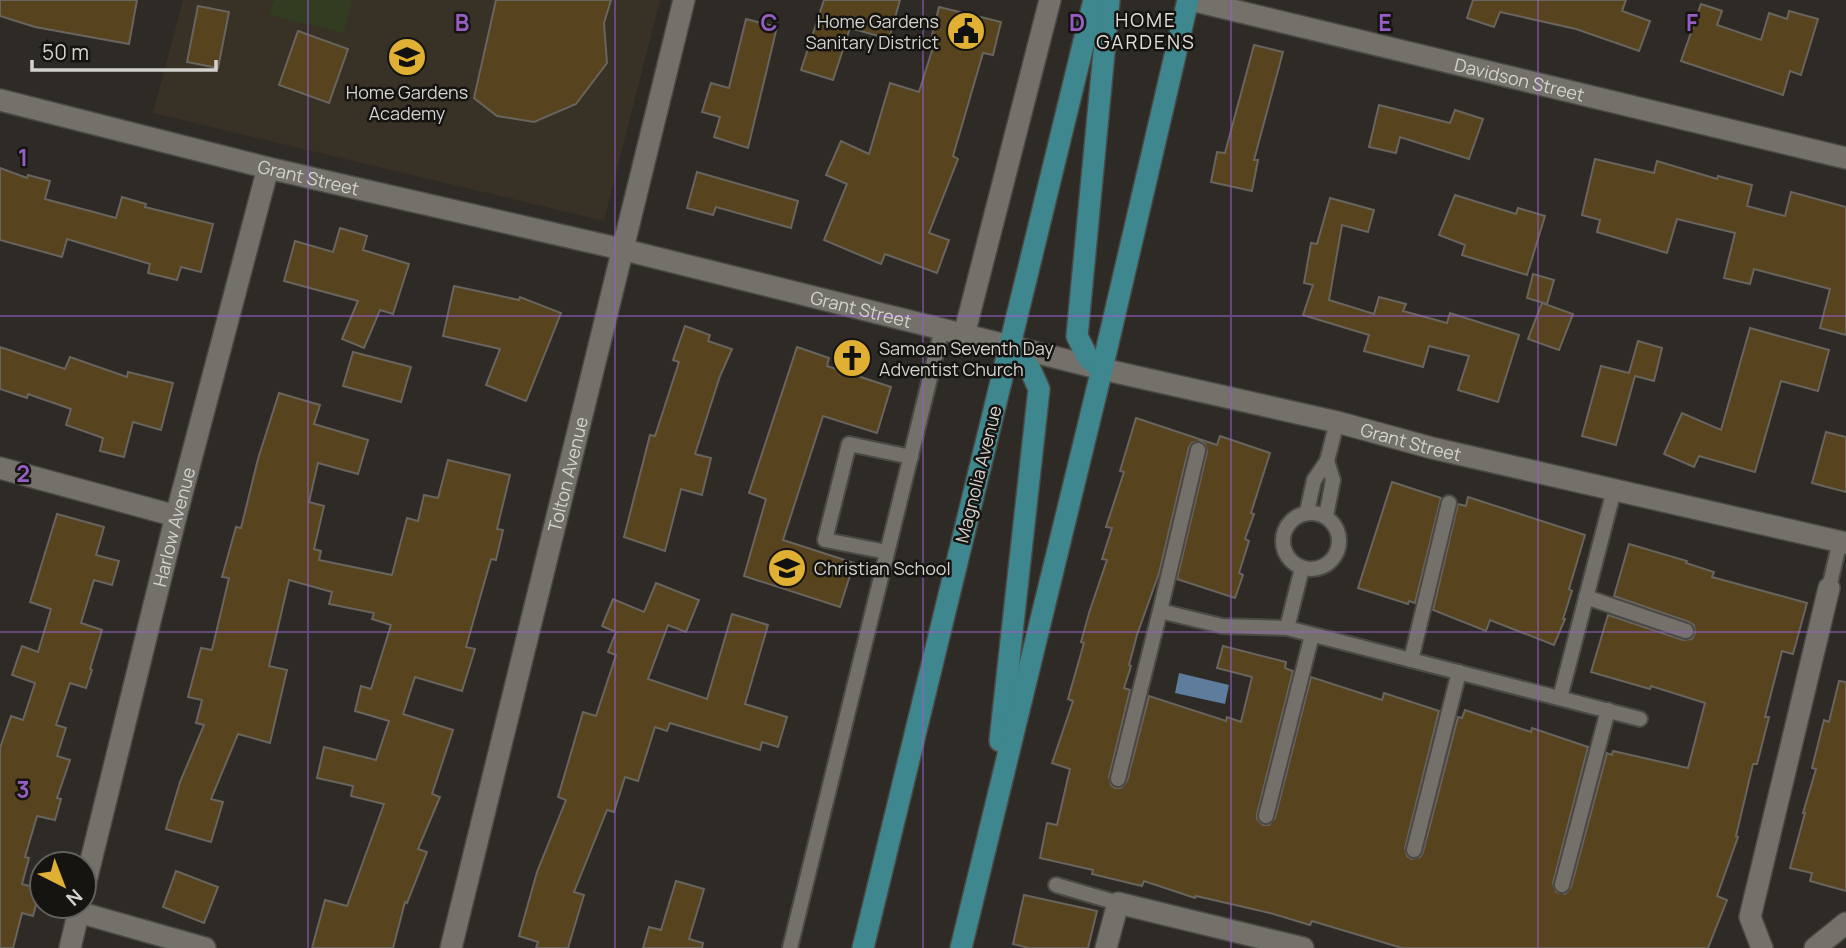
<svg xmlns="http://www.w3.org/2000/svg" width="1846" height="948" viewBox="0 0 1846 948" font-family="Manrope,sans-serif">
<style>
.built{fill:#373126}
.green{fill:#323c20}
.water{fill:#5e7c9c}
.building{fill:#57431e;stroke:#68645e;stroke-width:2}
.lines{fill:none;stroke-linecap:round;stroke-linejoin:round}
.lane-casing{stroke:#4b4945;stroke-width:18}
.street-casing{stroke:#4b4945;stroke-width:24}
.primary-casing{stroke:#4b4945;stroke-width:24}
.lane{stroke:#74716b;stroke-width:14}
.street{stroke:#74716b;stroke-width:21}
.primary{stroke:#3e878e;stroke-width:21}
.grid{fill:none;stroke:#965ec4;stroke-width:2;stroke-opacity:0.55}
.labels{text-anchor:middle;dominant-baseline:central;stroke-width:5;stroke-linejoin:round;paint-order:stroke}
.poi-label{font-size:18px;fill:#d4d2cf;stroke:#151411;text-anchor:start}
.street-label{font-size:18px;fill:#d4d2cf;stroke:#151411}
.neighbourhood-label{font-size:19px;letter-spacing:2px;fill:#e3dfd8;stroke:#151411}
.grid-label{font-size:23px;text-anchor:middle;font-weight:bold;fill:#965ec4;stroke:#151411;stroke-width:5;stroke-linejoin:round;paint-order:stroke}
</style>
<rect width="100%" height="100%" fill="#2e2b26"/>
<polygon class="built" points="183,0 660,0 604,221 153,113"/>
<polygon class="green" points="274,0 352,0 344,33 269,15"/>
<polygon class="water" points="1179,673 1229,685 1225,704 1175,693"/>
<g class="building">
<polygon points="0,0 137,0 129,44 35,27 0,16"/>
<polygon points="496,0 611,0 604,23 607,63 576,104 534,122 497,116 474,98"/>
<polygon points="824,0 900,0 889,39 850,28 833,80 801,70"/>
<polygon points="1473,0 1626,0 1622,11 1650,21 1639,51 1576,29 1500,12 1494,27 1467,18"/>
<polygon points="1701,4 1722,11 1717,25 1761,40 1769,13 1787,19 1789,11 1818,19 1801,75 1790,71 1783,95 1681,61"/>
<polygon points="198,6 229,12 218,68 187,62"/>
<polygon points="939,7 1001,22 993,55 983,53 953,156 958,159 929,233 949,240 937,273 885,254 881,264 824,240 847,184 826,175 841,141 869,154 890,83 919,92 935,41 931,40"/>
<polygon points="746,19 777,27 748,148 714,137 720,117 702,112 711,83 729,88"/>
<polygon points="298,31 348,49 329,103 279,85"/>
<polygon points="1254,45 1283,52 1254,160 1258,160 1252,191 1211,182 1217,152 1225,153"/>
<polygon points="1379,105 1450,123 1455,110 1483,119 1469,159 1400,137 1396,153 1369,147"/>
<polygon points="1595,159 1654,173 1657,161 1717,179 1718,176 1752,185 1747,206 1785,216 1791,192 1846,207 1846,335 1820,328 1830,289 1754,269 1750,284 1724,278 1735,233 1677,219 1667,253 1597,232 1600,220 1582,215"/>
<polygon points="0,168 27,178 28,175 50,181 45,199 116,218 122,197 146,204 145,207 213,224 201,272 181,267 177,280 148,273 150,264 67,239 62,257 0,240"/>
<polygon points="697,172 798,201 791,228 716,207 713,215 687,208"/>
<polygon points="1455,195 1516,214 1518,208 1545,216 1527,275 1462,255 1465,245 1439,235"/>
<polygon points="1330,198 1374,210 1368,232 1342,225 1329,300 1374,314 1379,297 1406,304 1403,311 1447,323 1450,313 1519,335 1498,402 1458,390 1469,356 1429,346 1423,367 1364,351 1369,335 1303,315 1313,285 1304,283 1311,243 1317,244"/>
<polygon points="340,228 367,236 363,250 409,264 393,314 380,310 364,348 342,339 358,301 284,281 295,241 333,252"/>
<polygon points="1533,274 1554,280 1547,304 1527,298"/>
<polygon points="454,286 519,300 520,297 561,313 526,401 486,385 500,349 443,336"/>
<polygon points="1542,303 1573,314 1559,350 1528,339"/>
<polygon points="685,326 710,335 708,341 732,349 720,376 695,454 711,458 702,495 681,489 665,551 624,537 650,435 655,436 679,362 673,360"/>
<polygon points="1750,328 1829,350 1818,391 1781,381 1755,472 1699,456 1694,467 1664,454 1682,413 1721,430"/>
<polygon points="1638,341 1662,348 1654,381 1635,376 1616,445 1582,436 1601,366 1629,373"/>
<polygon points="0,347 65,369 70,357 127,377 128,372 173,383 161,430 133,422 124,457 100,451 103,438 66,425 71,409 28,394 27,398 0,389"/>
<polygon points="797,347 829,358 827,366 891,387 877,433 823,416 783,540 854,563 840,607 744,576 766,499 749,493"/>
<polygon points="353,352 411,367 401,402 343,386"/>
<polygon points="279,393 320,405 314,424 368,440 358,474 318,463 309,502 324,506 314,549 321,551 319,560 392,575 407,518 418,521 424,495 438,498 448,460 510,475 497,529 503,530 496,560 491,559 466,647 475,649 462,691 415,677 403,714 453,730 432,794 440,797 418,849 427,852 407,903 405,902 393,948 312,948 325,900 347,906 384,804 351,796 353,786 317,778 324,747 376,760 389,721 355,711 361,686 371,689 391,625 372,619 374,613 329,604 332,592 289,580 269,666 287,670 270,743 238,734 211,799 223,802 211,842 166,829 180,782 204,725 196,723 202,700 188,697 201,648 212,650 229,578 222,577 236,527 241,528 258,459"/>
<polygon points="1136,418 1217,445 1220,436 1270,453 1251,513 1254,514 1245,539 1249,541 1239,573 1243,575 1235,598 1177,579 1207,452 1205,444 1200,441 1192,443 1189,447 1159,573 1137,635 1129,665 1131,666 1124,688 1130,690 1109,777 1111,785 1115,788 1121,788 1127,781 1149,696 1226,721 1227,717 1241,722 1252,677 1217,668 1223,646 1286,662 1285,668 1293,671 1257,814 1257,819 1263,825 1269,825 1275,818 1311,677 1382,700 1384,693 1439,711 1405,848 1407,856 1412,859 1420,857 1423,852 1458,717 1462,718 1465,710 1531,732 1532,728 1588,747 1553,883 1556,892 1565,894 1571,887 1607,753 1612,755 1613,751 1688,768 1705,703 1651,686 1650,689 1591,672 1608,615 1683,640 1692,639 1695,633 1694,625 1689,622 1614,596 1629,544 1687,561 1686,563 1714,572 1712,577 1807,603 1793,654 1782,651 1765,717 1769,717 1757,764 1753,764 1736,836 1738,837 1717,896 1727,900 1708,948 1402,948 1312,921 1310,925 1270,913 1196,896 1195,898 1144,881 1142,886 1092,874 1093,870 1040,858 1047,823 1057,825 1070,769 1052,763 1073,701 1068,699 1084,643 1081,642 1089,613 1107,560 1102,559 1112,528 1106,527 1124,472 1120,471"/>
<polygon points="1826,432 1846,437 1846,492 1812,483"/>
<polygon points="1392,482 1441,498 1415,603 1409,601 1408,604 1358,588"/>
<polygon points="1468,497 1585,535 1569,589 1572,591 1563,619 1565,619 1554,645 1490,620 1486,631 1433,610 1458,504 1466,506"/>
<polygon points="57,514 104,527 96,555 119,561 112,585 94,580 81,623 102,630 90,669 92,670 86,688 70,683 56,725 66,728 57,756 70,760 57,798 61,799 55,820 37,816 25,857 29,858 22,884 40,889 33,916 22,913 13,948 0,948 0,748 11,716 23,720 35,683 12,675 22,646 38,652 51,609 30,602"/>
<polygon points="656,583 699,600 686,632 668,625 648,679 707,699 732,614 768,625 745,704 787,717 778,747 762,742 760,750 670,723 667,731 655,727 638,781 625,777 614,812 607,810 574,892 584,895 568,948 536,948 538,942 519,936 537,872 566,800 558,797 583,712 596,716 616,655 608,652 616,632 602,626 613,599 644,612"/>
<polygon points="1839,681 1846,682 1846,891 1810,881 1812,873 1790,868 1805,813 1803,813 1816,769 1812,768 1824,720 1829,722"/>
<polygon points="176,871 218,887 204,923 163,907"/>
<polygon points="676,881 704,889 689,939 703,943 702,948 643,948 649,927 661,930"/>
<polygon points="1024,895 1097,911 1088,948 1029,948 1013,944"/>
</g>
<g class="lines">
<defs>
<g id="lane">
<polyline points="1307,512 1314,480 1327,461 1337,422"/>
<circle cx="1311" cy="541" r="28"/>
<polyline points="1326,516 1333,480 1327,461"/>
<polyline points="887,552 825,540 849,444 911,457"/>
<polyline points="1302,568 1287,628 1640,719"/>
<polyline points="1829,588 1840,541"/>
<polyline points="1586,597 1686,631"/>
<polyline points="1160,611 1198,450"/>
<polyline points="1411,660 1449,503"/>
<polyline points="1560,698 1614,490"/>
<polyline points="1118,779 1160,611 1222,626 1287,628"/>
<polyline points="1266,816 1312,635"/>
<polyline points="1414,850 1459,672"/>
<polyline points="1056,885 1118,903"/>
<polyline points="1562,885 1608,710"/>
<polyline points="790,948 942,329"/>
</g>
<g id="street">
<path id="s1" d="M1191,0L1846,158"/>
<path id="s2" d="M0,100L268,168L621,249L1102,369L1337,422L1432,448L1846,543"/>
<polyline points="964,335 1050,0"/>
<polyline points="0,468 176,516"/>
<path id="s3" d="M84,889L176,516L268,168"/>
<polyline points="78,912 205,948"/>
<polyline points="70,948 80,906"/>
<path id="s4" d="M451,948L684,0"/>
<polyline points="1106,948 1118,903 1303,948"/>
<polyline points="1762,948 1750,917 1829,588"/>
<polyline points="1815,948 1846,923"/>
</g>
<g id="primary">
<polyline points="1102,369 1088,358 1077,336 1109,0"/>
<polyline points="1000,741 1039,389 1030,369 1009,346"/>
<polyline points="863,948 1094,0"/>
<polyline points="961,948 1102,369 1188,0"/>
</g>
</defs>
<use href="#lane" class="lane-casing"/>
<use href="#street" class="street-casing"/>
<use href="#primary" class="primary-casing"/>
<use href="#lane" class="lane"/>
<use href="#street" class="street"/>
<use href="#primary" class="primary"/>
</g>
<path class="grid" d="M308,0V948M615,0V948M923,0V948M1231,0V948M1538,0V948M0,316H1846M0,632H1846"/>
<defs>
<symbol id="civic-disc" viewBox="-11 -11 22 22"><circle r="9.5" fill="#dfb034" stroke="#151411"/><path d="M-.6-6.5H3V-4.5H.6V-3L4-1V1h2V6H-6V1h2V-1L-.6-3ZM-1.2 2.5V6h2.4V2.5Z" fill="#111"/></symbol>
<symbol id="school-disc" viewBox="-11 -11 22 22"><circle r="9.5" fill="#dfb034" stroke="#151411"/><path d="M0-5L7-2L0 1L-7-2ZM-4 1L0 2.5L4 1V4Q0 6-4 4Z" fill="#111"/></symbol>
<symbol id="church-disc" viewBox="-11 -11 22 22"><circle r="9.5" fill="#dfb034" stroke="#151411"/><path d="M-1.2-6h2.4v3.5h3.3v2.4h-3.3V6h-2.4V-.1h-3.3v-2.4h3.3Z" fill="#111"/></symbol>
</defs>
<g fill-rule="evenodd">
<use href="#civic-disc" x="944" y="9" width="44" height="44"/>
<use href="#school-disc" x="385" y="35" width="44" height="44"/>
<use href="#church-disc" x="830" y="336" width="44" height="44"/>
<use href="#school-disc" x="765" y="546" width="44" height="44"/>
</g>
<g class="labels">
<g class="poi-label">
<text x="939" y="21" text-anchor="end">Home Gardens<tspan x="939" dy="21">Sanitary District</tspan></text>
<text x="407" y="92" text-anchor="middle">Home Gardens<tspan x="407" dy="21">Academy</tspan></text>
<text x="879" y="348">Samoan Seventh Day<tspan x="879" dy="21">Adventist Church</tspan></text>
<text x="814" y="568">Christian School</text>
</g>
<g class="street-label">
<text stroke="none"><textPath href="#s1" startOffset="338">Davidson Street</textPath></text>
<text stroke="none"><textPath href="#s2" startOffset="318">Grant Street</textPath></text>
<text stroke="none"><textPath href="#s2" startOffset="886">Grant Street</textPath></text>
<text stroke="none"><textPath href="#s2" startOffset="1452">Grant Street</textPath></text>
<text stroke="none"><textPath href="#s4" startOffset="488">Tolton Avenue</textPath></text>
<text transform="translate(978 474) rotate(-76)">Magnolia Avenue</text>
<text stroke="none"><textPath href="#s3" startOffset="373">Harlow Avenue</textPath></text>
</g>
<g class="neighbourhood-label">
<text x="1146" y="20">HOME<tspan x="1146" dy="22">GARDENS</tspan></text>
</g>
</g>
<g class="grid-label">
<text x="462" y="31">B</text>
<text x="769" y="31">C</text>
<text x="1077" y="31">D</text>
<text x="1385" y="31">E</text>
<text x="1692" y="31">F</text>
<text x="23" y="166">1</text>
<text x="23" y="482">2</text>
<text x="23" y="798">3</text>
</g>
<g transform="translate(63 885) rotate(138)"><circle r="33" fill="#151411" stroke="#61605d" stroke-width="2"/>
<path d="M0-5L12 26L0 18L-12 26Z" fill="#dfb034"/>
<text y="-10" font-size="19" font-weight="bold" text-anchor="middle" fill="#d4d2cf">N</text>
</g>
<path d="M32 60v10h184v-10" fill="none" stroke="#d4d2cf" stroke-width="3.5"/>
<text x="42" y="60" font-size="21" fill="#d4d2cf" stroke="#151411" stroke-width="5" paint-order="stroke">50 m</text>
</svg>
